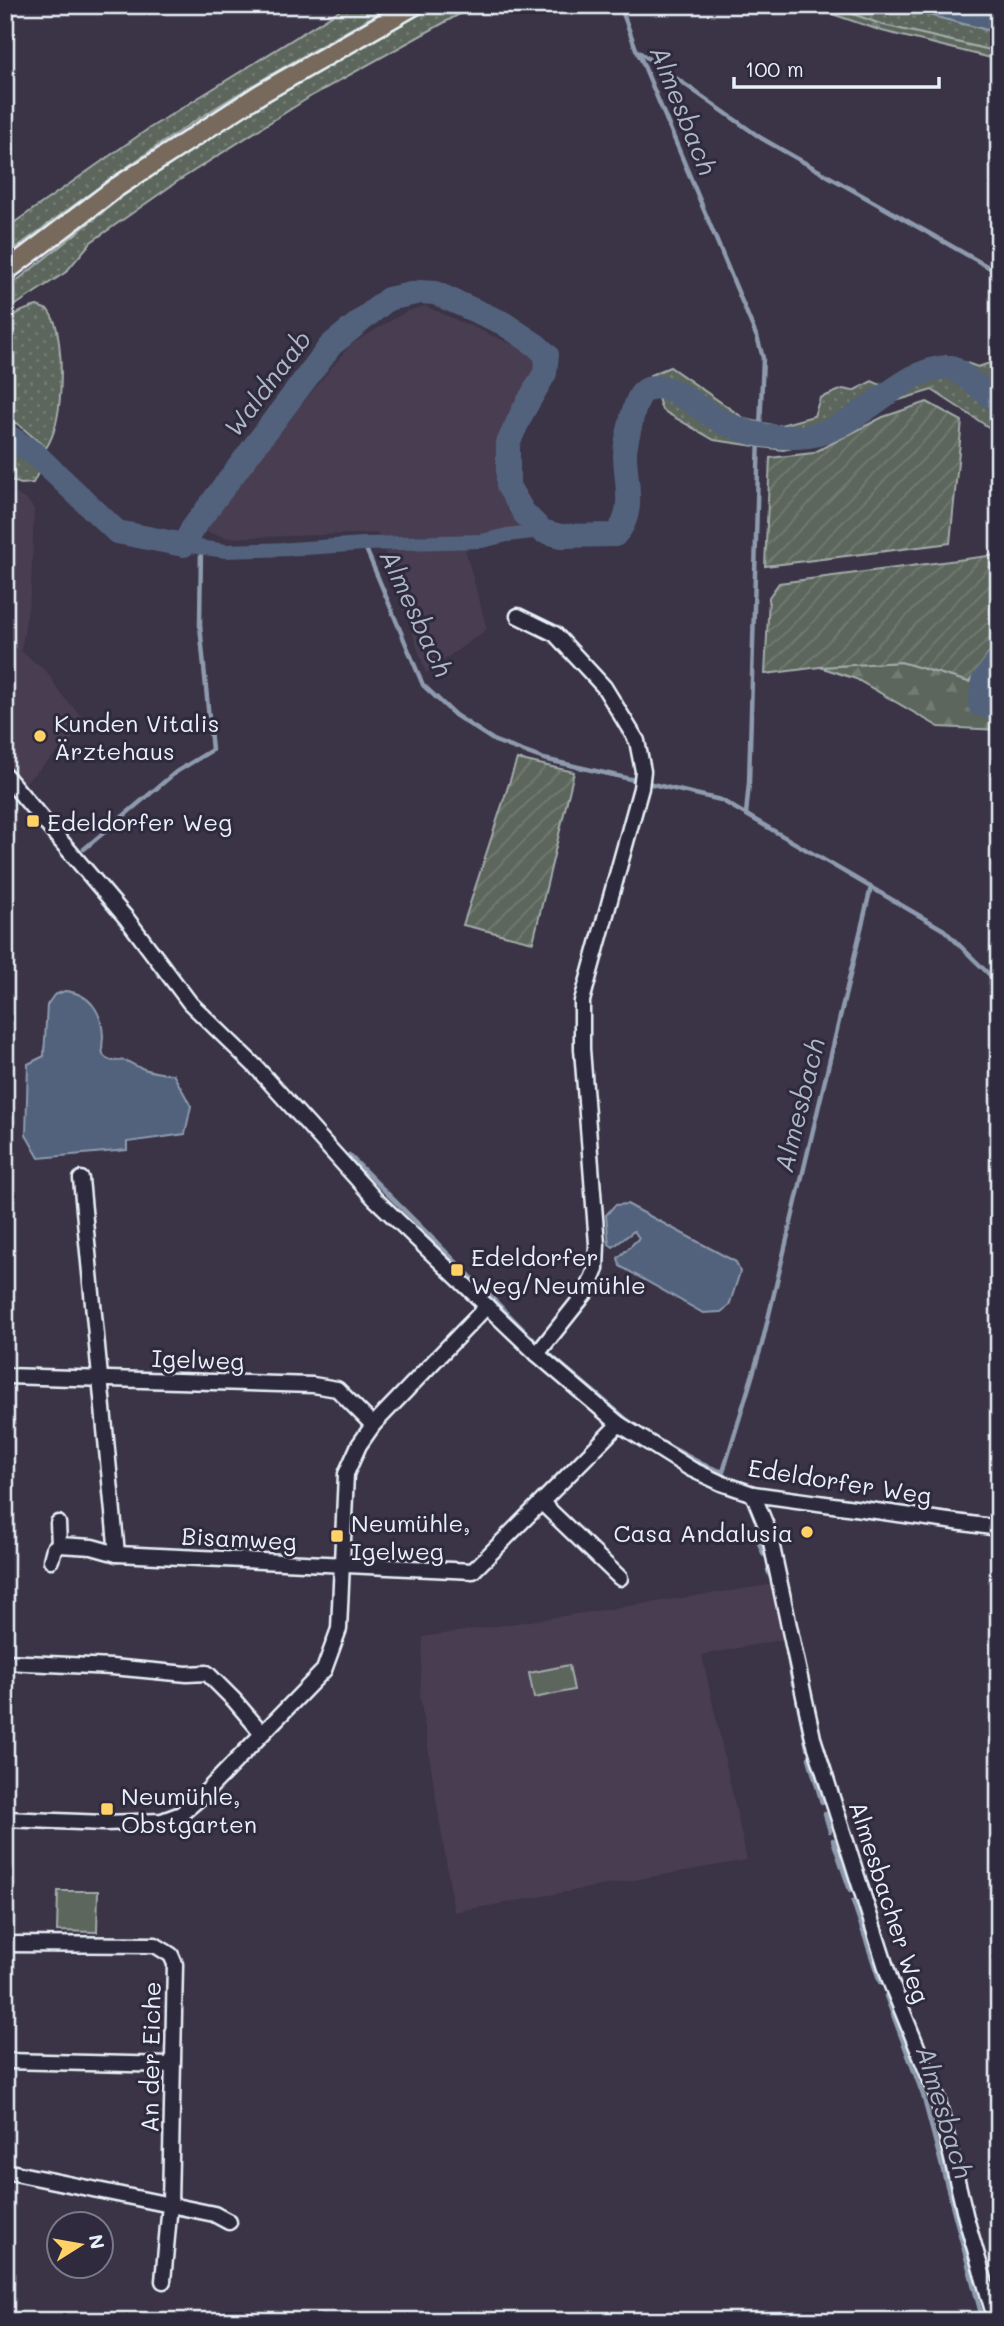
<svg xmlns="http://www.w3.org/2000/svg" width="1004" height="2326" viewBox="0 0 1004 2326" font-family="Mali,sans-serif">
<style>
.built{fill:#4a3e51}
.grass{fill:url(#grass-dots);stroke:#a2acaa;stroke-width:2}
.forest{fill:url(#forest-firs);stroke:#a2acaa;stroke-width:2}
.park{fill:#5c665b;stroke:#a2acaa;stroke-width:2}
.garden{fill:url(#garden-furrows);stroke:#a2acaa;stroke-width:2}
.water{fill:#52627c;stroke:#8e9bae;stroke-width:2}
.lines{fill:none;stroke-linecap:round;stroke-linejoin:round}
.stream{stroke:#8e9bae;stroke-width:4.5}
.canal{stroke:#52627c;stroke-width:14}
.river{stroke:#52627c;stroke-width:24}
.minor-casing{stroke:#e8f1f8;stroke-width:19}
.major-casing{stroke:#e8f1f8;stroke-width:23}
.minor{stroke:#2f2a3d;stroke-width:14}
.major{stroke:#77695c;stroke-width:18}
.poi-dot{fill:#ffd166;stroke:#2f2a3d;stroke-width:2.5}
.labels{text-anchor:middle;dominant-baseline:central;stroke-width:6;stroke-linejoin:round;paint-order:stroke}
.poi-label{font-size:24px;fill:#e8f1f8;stroke:#2f2a3d;text-anchor:start}
.street-label{font-size:24px;fill:#e8f1f8;stroke:#2f2a3d}
.water-label{font-size:26px;font-style:italic;fill:#acb8c6;stroke:#2f2a3d}
</style>
<defs>
<pattern id="grass-dots" width="8" height="8" patternUnits="userSpaceOnUse" patternTransform="scale(1.75)"><rect width="8" height="8" fill="#5c665b"/><path d="M2 2h.1M6 6h.1" fill="none" stroke="#737c73" stroke-width="1.8" stroke-linecap="round"/></pattern>
<pattern id="forest-firs" width="22" height="20" patternUnits="userSpaceOnUse" patternTransform="scale(1.75)"><rect width="22" height="20" fill="#5c665b"/><path d="M5 1l3.5 6h-7zM16 11l3.5 6h-7z" fill="#737c73"/></pattern>
<pattern id="garden-furrows" width="10" height="10" patternUnits="userSpaceOnUse" patternTransform="scale(1.75)"><rect width="10" height="10" fill="#5c665b"/><path d="M-1 1l2-2M0 10L10 0M9 11l2-2" fill="none" stroke="#737c73"/></pattern>
</defs>
<rect width="100%" height="100%" fill="#3b3346"/>
<filter id="ink" filterUnits="userSpaceOnUse"><feTurbulence type="fractalNoise" baseFrequency=".0143" numOctaves="2"/><feDisplacementMap in="SourceGraphic" scale="14" xChannelSelector="R" yChannelSelector="G"/><feConvolveMatrix kernelMatrix="1 2 1 2 8 2 1 2 1" color-interpolation-filters="sRGB"/></filter>
<g filter="url(#ink)">
<g class="built">
<polygon points="425,306 536,355 538,362 500,441 498,472 508,512 530,536 465,549 487,629 426,673 378,533 229,538 199,530 350,345 407,311"/>
<polygon points="5,494 16,494 28,501 34,509 31,589 21,651 47,672 61,694 88,724 5,801"/>
<polygon points="775,1584 785,1639 702,1655 747,1860 454,1912 420,1697 423,1637"/>
</g>
<g class="grass">
<path d="M348,5H393C331,40 269,74 209,112C139,156 72,207 5,256V229L148,129Z"/>
<polygon points="434,5 476,5 313,95 178,181 91,242 66,272 5,312 5,290 123,196 242,116"/>
<polygon points="828,5 890,5 999,33 999,52 883,25"/>
<path d="M37,306L48,310C52,316 56,323 57,330C63,361 64,421 46,448L18,424L5,419V326C11,314 25,309 37,306Z"/>
<polygon points="946,356 978,367 999,360 999,434 932,390 889,403 840,438 783,450 714,440 662,410 650,375 670,367 745,419 777,426 814,416 820,398 843,389 853,391 872,381 883,386"/>
<polygon points="5,444 40,469 33,483 21,484 5,478"/>
</g>
<g class="forest">
<polygon points="806,5 828,5 883,25 999,52 999,60 882,31"/>
<polygon points="999,639 999,730 939,727 856,679 820,667 901,662 969,682"/>
</g>
<g class="park">
<polygon points="569,1665 574,1690 534,1698 529,1673"/>
<polygon points="58,1891 98,1891 97,1932 57,1931"/>
</g>
<g class="garden">
<polygon points="927,402 962,421 950,543 765,566 770,458 813,453 883,417"/>
<polygon points="996,555 999,558 999,639 969,682 901,662 820,667 765,674 769,597 779,583"/>
<polygon points="517,759 574,772 533,942 463,925"/>
</g>
<g class="water">
<polygon points="890,5 967,5 999,12 999,33"/>
<path d="M65,991C90,993 102,1012 103,1036C103,1043 100,1052 105,1057C112,1064 118,1059 126,1061C129,1062 132,1064 136,1066C148,1071 160,1074 173,1074L191,1106L185,1134L127,1142V1150L39,1158L26,1135L28,1064L44,1056L47,1005L54,995Z"/>
<polygon points="627,1204 736,1262 740,1272 729,1306 721,1312 703,1313 620,1266 618,1258 639,1238 634,1231 613,1247 609,1244 606,1215 615,1205"/>
</g>
<g class="lines">
<g class="stream">
<polyline points="620,5 636,49 642,61 758,340 763,358 760,429"/>
<polyline points="639,52 761,138 999,273"/>
<polyline points="364,544 423,685 455,715 495,741 544,759 721,800 944,930 999,984"/>
<polyline points="746,814 749,783 759,434"/>
<polyline points="84,849 176,772 212,750 200,625 201,547"/>
<polyline points="349,1155 533,1339"/>
<polyline points="549,1354 626,1419 640,1429"/>
<polyline points="656,1439 702,1464 723,1472 762,1344 871,887"/>
<polyline points="759,1543 764,1555"/>
<polyline points="768,1570 774,1586"/>
<polyline points="787,1650 793,1684"/>
<polyline points="797,1698 807,1748"/>
<polyline points="809,1758 822,1803"/>
<polyline points="825,1814 830,1831"/>
<polyline points="833,1840 850,1890"/>
<polyline points="853,1901 880,1982"/>
<polyline points="886,1996 923,2095 983,2321"/>
</g>
<polyline class="canal" points="184,545 226,551 291,549 364,544 482,541 507,535 542,531"/>
<g class="river">
<path d="M5,434L35,454L117,532L184,545L192,529L331,345L388,299L420,292L435,293L503,323L536,345L547,355L545,373L523,411L508,443V486L524,513L542,531L561,536L615,535C637,513 625,482 625,454C625,442 630,429 632,417C634,410 637,398 642,393C662,373 699,409 717,419C726,424 737,428 746,431C760,436 780,437 794,437C857,439 897,365 952,367L999,402"/>
<polyline points="999,660 983,681 980,705 999,709"/>
</g>
<defs>
<g id="minor">
<polyline points="518,616 555,634 604,687 637,741 643,771 641,788 582,1001 582,1049 597,1244 596,1269 587,1291 537,1354"/>
<polyline points="5,775 127,919 190,1003 256,1067 375,1199 537,1354 619,1424 691,1469 721,1483 753,1494 999,1528"/>
<polyline points="81,1179 117,1554"/>
<polyline points="5,1376 313,1385 337,1389 373,1425"/>
<polyline points="753,1494 769,1533 813,1738 891,1983 937,2096 966,2218 996,2321"/>
<polyline points="542,1503 620,1578"/>
<polyline points="58,1523 59,1545 92,1547 117,1554 473,1571 619,1424"/>
<polyline points="51,1560 54,1548 59,1545"/>
<polyline points="5,1662 112,1667 187,1674 207,1673 234,1700 262,1733"/>
<polyline points="5,1819 105,1823 162,1821 181,1814 201,1797 324,1670 339,1629 346,1474 359,1445 373,1425 487,1306"/>
<polyline points="5,1944 155,1945 171,1955 175,1964 170,2204 163,2281"/>
<polyline points="5,2061 172,2065"/>
<polyline points="5,2171 214,2214 229,2222"/>
</g>
<polyline id="major" points="5,272 117,187 260,94 415,5"/>
</defs>
<use href="#minor" class="minor-casing"/>
<use href="#major" class="major-casing"/>
<use href="#minor" class="minor"/>
<use href="#major" class="major"/>
</g>
</g>
<g class="poi-dot">
<circle cx="40" cy="736" r="7"/>
<rect x="26" y="814" width="14" height="14" rx="3.5"/>
<rect x="450" y="1263" width="14" height="14" rx="3.5"/>
<circle cx="807" cy="1532" r="7"/>
<rect x="330" y="1529" width="14" height="14" rx="3.5"/>
<rect x="100" y="1802" width="14" height="14" rx="3.5"/>
</g>
<g class="labels">
<g class="poi-label">
<text x="54" y="722">Kunden Vitalis<tspan x="54" dy="28">Ärztehaus</tspan></text>
<text x="47" y="821">Edeldorfer Weg</text>
<text x="471" y="1256">Edeldorfer<tspan x="471" dy="28">Weg/Neumühle</tspan></text>
<text x="351" y="1522">Neumühle,<tspan x="351" dy="28">Igelweg</tspan></text>
<text x="793" y="1532" text-anchor="end">Casa Andalusia</text>
<text x="121" y="1795">Neumühle,<tspan x="121" dy="28">Obstgarten</tspan></text>
</g>
<g class="street-label">
<text transform="translate(198 1359) rotate(2)">Igelweg</text>
<text transform="translate(840 1481) rotate(9)">Edeldorfer Weg</text>
<text transform="translate(239 1538) rotate(3)">Bisamweg</text>
<text transform="translate(890 1902) rotate(72)">Almesbacher Weg</text>
<text transform="translate(150 2057) rotate(-89)">An der Eiche</text>
</g>
<g class="water-label">
<text transform="translate(684 110) rotate(68)">Almesbach</text>
<text transform="translate(267 383) rotate(-53)">Waldnaab</text>
<text transform="translate(417 613) rotate(65)">Almesbach</text>
<text transform="translate(799 1105) rotate(-76)">Almesbach</text>
<text transform="translate(945 2112) rotate(73)">Almesbach</text>
</g>
</g>
<rect width="1004" height="2326" fill="none" stroke="#2f2a3d" stroke-width="28"/>
<rect x="14" y="14" width="976" height="2298" fill="none" stroke="#e8f1f8" stroke-width="2.5" filter="url(#ink)"/>
<g transform="translate(80 2245) rotate(79)"><circle r="33" fill="#2f2a3d" stroke="#797a88" stroke-width="2"/>
<path d="M0-5L12 26L0 18L-12 26Z" fill="#ffd166"/>
<text y="-10" font-size="19" font-weight="bold" text-anchor="middle" fill="#e8f1f8">N</text>
</g>
<path d="M734 77v10h205v-10" fill="none" stroke="#e8f1f8" stroke-width="3.5"/>
<text x="745" y="77" font-size="21" fill="#e8f1f8" stroke="#2f2a3d" stroke-width="5" paint-order="stroke">100 m</text>
</svg>
